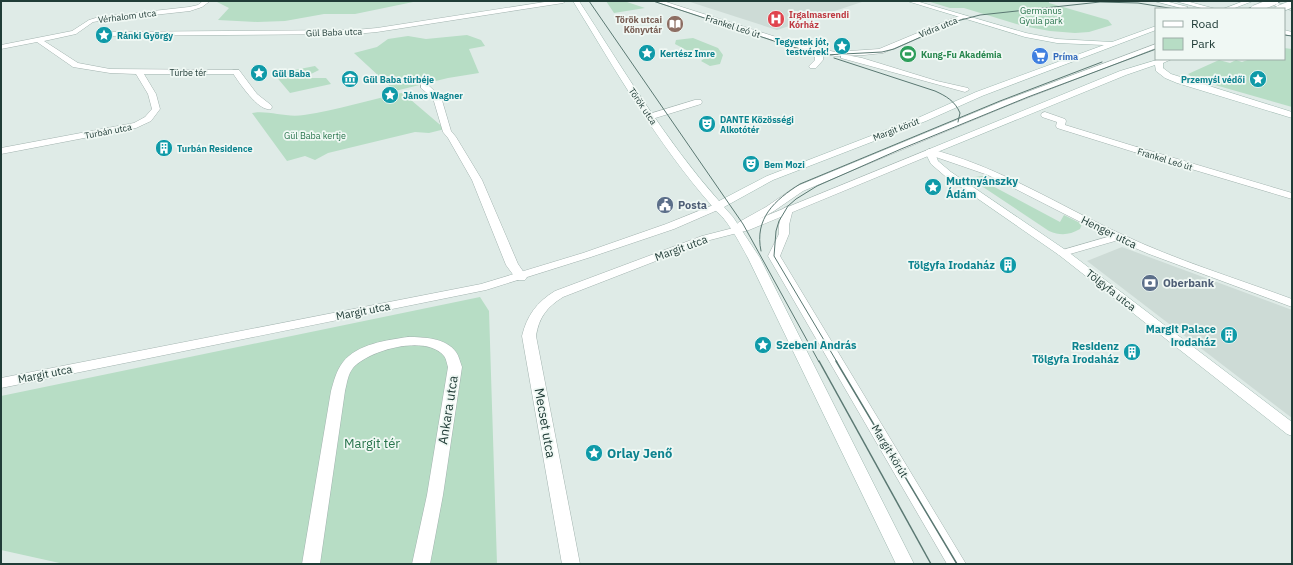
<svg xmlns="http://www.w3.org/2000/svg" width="1293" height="565" viewBox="0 0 1293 565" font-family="'IBM Plex Sans',sans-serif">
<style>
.built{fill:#cddbd6}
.green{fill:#b7ddc5}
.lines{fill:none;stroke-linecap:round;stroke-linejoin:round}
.service-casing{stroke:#a2b3af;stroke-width:1}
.pedestrian-casing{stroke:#a2b3af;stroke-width:1}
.minor-casing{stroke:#a2b3af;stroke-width:1}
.tertiary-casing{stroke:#a2b3af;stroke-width:1}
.secondary-casing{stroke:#9eb7b0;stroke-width:1}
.service{fill:#fff;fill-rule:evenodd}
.pedestrian{fill:#fff;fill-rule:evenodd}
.minor{fill:#fff;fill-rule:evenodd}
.tertiary{fill:#fff;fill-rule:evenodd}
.secondary{fill:#fff;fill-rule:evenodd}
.tram-far1{stroke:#5a7872;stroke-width:1}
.tram{stroke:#5a7872;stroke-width:1.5}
.service-bridge-casing{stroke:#a2b3af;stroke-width:8;stroke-linecap:butt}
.secondary-bridge-casing{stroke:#9eb7b0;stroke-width:8;stroke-linecap:butt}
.service-bridge{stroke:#fff;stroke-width:7}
.secondary-bridge{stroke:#fff;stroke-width:7}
.labels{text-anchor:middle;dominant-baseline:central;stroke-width:3.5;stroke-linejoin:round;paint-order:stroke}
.far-park-label{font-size:9px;fill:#28744c;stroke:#f0f8f4}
.far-health-label{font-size:9px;font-weight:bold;fill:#be3a42;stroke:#f0f8f4;text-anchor:start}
.far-street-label{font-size:9px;fill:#203c37;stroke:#f0f8f4}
.far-education-label{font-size:9px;font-weight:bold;fill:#785e54;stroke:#f0f8f4;text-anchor:end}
.far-culture-label{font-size:9px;font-weight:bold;fill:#0d838f;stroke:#f0f8f4;text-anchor:start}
.far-leisure-label{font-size:9px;font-weight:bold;fill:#27864d;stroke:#f0f8f4;text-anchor:start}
.far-shop-label{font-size:9px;font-weight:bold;fill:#366cbe;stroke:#f0f8f4;text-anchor:start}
.culture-label{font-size:11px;font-weight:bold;fill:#0d838f;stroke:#f0f8f4;text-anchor:end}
.service-label{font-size:11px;font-weight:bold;fill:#4e5e75;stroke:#f0f8f4;text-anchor:start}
.street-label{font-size:11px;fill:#203c37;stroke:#f0f8f4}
.near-street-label{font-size:13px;fill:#203c37;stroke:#f0f8f4}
.near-park-label{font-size:13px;fill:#28744c;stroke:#f0f8f4}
.near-culture-label{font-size:13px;font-weight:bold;fill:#0d838f;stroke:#f0f8f4;text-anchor:start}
</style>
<rect width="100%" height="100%" fill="#dfebe7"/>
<g class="built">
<polygon points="687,1 865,1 777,30"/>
<polygon points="1122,247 1292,310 1292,418 1087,261"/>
</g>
<g class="green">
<polygon points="215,1 418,1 355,14 324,14 285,21 257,22 218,20 229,8"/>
<polygon points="606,1 624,1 645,8 614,13"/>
<polygon points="927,1 1049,1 1049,3 1108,20 1112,25 1089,32 1075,33 1050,31 1023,26 964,8 950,8"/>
<polygon points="467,35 481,40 485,46 469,49 479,73 448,78 395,91 354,53 377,47 388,39 408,36 426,39"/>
<polygon points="693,38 718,48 723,55 720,64 710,66 701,61 706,57 692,53 675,44 676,40"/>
<polygon points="1284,48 1292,49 1292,107 1194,79 1188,74 1219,60 1230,63 1236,60 1242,62 1250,59 1284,59"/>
<polygon points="315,66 319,70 309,75 311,78 326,78 331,84 290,93 274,74"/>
<path d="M401,93L409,94L414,97L411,100L445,129L429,133L415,132L328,153L315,160L305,156L287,161L252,113C269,110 285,118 304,115C337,110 369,100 401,93Z"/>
<path d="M982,176L988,177L985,182L1060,222L1064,215L1082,224L1080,229C1069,235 1061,236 1049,231L971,179L975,177Z"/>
<polygon points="480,297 489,311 497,564 64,564 1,550 1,396"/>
</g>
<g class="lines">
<defs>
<g id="service">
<polygon points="1156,44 1156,48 1009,105 803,191 774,211 747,226 740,232 732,232 731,230 739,222 766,207 795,187 1003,101"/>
<polygon points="809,48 823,56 823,60 816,68 810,68 809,66 815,60 815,57 807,51 807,49"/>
<path d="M233,70H239L257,94L271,105L272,107L271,109C258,112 239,82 232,72Z"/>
<polygon points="695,100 701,100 702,102 701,104 652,119 646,119 645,117 646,115"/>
<polygon points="1118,234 1124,237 1122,239 1063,256 1059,255 1057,253 1059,251"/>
</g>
<g id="pedestrian">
<polygon points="841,54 862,58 937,81 968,88 969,90 965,92 841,58"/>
<polygon points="1045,112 1065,119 1066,121 1065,125 1140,148 1142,150 1140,152 1134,152 1057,128 1056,126 1057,122 1042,117 1041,115 1042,113"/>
</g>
<g id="minor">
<polygon points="203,1 210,1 202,7 190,11 99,21 93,22 76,34 44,41 78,63 110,69 236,70 239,70 239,74 144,74 156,94 160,109 151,121 136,128 1,154 1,148 134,123 145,117 152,109 148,94 136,74 110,73 73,67 37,42 1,49 1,45 72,31 89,20 99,17 189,7 198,5"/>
<polygon points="551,1 566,1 563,3 377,32 355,34 102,36 99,34 102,32 355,30 377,28"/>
<polygon points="654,1 663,1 795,43 835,52 879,49 951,19 963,15 966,17 883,53 864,55 835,56 791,46"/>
<polygon points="421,84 427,84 441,97 451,131 456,137 482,180 518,264 527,277 525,280 517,280 506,265 472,180 448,138 443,132 433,98 421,88"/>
<polygon points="1137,147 1292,193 1292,199 1134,152 1132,150"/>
<path d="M930,149C998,166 1058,205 1121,234C1176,260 1235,278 1292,299V307L1149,254L1114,239L988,175L927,154L925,152L927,150Z"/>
<polygon points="788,206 793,209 789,225 789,234 780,256 966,564 947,564 768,256 779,234 779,225 783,209"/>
</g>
<g id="tertiary">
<path d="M930,149L933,150L935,152L933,154L749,230L710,240L563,297C547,307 539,317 536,336L580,564H562L522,336C527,315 537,302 555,291L702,236L741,226Z"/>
<polygon points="716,204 720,205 721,207 720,209 674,229 591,257 486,290 1,388 1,378 481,284 583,253 666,224"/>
<path d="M408,337C424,337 446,338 456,352C459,356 460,362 462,367L443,495L430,564H412L427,495L448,367C447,364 446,358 444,356C426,334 369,350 353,368C348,374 347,383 345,391L320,564H302L331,391C334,381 336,371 343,362C357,344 387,340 408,337Z"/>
</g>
<g id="secondary">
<path d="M573,1H579C623,69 665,140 719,201L767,176L920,117L976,92L1104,45L1057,43L1025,37L907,1H916L1026,33L1057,39L1112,42L1156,26V30L982,96L926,121L773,180L724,207L733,217L760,258L914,564H896L748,258C742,247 724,212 712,209V206C657,143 616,71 573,1Z"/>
<polygon points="1154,1 1165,1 1188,7 1185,9"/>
<polygon points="1175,1 1186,1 1216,9 1205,9"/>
<polygon points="1244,1 1253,1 1232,9 1223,9"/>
<polygon points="1256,1 1268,1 1292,6 1292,10"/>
<polygon points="1284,30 1292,32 1292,36 1284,34"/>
<polygon points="1160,59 1172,59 1163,63 1163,68 1171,74 1292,112 1292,118 1177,83 1165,78 1156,71 1155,65 1126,75 935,153 938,161 951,172 1067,251 1292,422 1292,436 1287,434 1059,255 945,176 931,164 925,152 927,150 1120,71"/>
</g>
</defs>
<use href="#service" class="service-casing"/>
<use href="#pedestrian" class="pedestrian-casing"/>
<use href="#minor" class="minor-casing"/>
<use href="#tertiary" class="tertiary-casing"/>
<use href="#secondary" class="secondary-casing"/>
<use href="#service" class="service"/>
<use href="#pedestrian" class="pedestrian"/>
<use href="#minor" class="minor"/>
<use href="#tertiary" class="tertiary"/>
<use href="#secondary" class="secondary"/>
<g class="tram-far1">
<polyline points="589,1 743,224 819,362"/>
<polyline points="653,1 792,47 825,55 882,52 894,49 957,21 980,15 1100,2 1138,3 1175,9"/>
<polyline points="1247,9 1267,1"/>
<polyline points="1261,9 1282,1"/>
<polyline points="1284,35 1292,36"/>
<path d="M834,58L935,91C946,96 955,101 960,113L958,122"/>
<path d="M761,251C754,218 775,200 800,184L1000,101L1102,62"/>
<polyline points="837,362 774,256 776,231 779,221 788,206 796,199 817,186 901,149 1028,97 1156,49"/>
</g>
<g class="tram">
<polyline points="819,361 931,564"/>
<polyline points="836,361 957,564"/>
</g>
<defs>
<polyline id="service-bridge" points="1254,9 1275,1"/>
<polyline id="secondary-bridge" points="1279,9 1292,4"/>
</defs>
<use href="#service-bridge" class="service-bridge-casing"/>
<use href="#secondary-bridge" class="secondary-bridge-casing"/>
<use href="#service-bridge" class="service-bridge"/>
<use href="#secondary-bridge" class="secondary-bridge"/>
</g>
<defs>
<symbol id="hospital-disc" viewBox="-11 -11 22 22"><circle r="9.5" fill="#e0444e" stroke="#f0f8f4"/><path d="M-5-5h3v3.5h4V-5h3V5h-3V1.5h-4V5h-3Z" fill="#fff"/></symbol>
<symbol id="library-disc" viewBox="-11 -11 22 22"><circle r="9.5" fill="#8d6e63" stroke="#f0f8f4"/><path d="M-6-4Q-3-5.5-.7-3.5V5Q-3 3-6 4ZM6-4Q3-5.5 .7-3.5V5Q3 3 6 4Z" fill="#fff"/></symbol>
<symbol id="sight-disc" viewBox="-11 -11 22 22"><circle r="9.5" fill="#0f9aa8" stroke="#f0f8f4"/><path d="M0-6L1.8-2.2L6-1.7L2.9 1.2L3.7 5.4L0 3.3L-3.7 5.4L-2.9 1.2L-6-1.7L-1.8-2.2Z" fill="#fff"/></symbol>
<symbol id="stadium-disc" viewBox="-11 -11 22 22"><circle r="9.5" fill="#2e9e5b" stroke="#f0f8f4"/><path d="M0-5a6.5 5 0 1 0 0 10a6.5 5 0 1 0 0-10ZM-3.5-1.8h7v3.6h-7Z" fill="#fff"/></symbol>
<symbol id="supermarket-disc" viewBox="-11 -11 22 22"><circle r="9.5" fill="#3f7fe0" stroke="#f0f8f4"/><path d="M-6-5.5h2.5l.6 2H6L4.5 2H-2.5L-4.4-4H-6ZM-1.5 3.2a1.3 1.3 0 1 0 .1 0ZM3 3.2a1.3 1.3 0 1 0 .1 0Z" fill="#fff"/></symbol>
<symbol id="museum-disc" viewBox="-11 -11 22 22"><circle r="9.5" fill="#0f9aa8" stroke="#f0f8f4"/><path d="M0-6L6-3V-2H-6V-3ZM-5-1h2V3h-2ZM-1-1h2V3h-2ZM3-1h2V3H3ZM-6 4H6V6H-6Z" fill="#fff"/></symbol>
<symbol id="theatre-disc" viewBox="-11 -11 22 22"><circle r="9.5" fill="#0f9aa8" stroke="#f0f8f4"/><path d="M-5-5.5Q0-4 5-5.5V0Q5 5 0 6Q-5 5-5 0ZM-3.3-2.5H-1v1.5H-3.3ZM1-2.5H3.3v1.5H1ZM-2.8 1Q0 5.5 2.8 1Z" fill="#fff"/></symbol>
<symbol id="building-disc" viewBox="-11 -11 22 22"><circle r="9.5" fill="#0f9aa8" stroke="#f0f8f4"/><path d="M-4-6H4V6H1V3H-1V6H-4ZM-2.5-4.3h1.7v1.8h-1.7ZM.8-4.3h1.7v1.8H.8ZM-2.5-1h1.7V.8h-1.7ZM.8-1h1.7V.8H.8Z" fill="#fff"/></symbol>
<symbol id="civic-disc" viewBox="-11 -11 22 22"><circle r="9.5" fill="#5c6f8a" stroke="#f0f8f4"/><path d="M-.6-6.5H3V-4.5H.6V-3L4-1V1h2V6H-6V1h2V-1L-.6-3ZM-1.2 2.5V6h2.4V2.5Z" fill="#fff"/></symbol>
<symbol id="bank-disc" viewBox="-11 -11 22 22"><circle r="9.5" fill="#5c6f8a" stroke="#f0f8f4"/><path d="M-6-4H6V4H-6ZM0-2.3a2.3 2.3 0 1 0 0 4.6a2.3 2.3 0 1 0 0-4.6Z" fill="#fff"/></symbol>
</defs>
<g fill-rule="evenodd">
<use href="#hospital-disc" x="766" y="9" width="20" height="20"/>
<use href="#library-disc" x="665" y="14" width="20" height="20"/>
<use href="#sight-disc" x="94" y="25" width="20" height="20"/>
<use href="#sight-disc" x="832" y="36" width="20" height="20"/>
<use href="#sight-disc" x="637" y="43" width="20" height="20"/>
<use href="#stadium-disc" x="898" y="44" width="20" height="20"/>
<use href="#supermarket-disc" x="1030" y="46" width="20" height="20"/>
<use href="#sight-disc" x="249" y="63" width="20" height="20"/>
<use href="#museum-disc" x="340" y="69" width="20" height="20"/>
<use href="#sight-disc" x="1248" y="69" width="20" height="20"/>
<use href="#sight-disc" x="380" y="85" width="20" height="20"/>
<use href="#theatre-disc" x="697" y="114" width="20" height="20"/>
<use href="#building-disc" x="154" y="138" width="20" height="20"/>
<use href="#theatre-disc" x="741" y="154" width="20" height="20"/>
<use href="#sight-disc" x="923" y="177" width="20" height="20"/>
<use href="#civic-disc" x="655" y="195" width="20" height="20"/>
<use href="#building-disc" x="998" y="255" width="20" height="20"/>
<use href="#bank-disc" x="1140" y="273" width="20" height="20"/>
<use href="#building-disc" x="1219" y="325" width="20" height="20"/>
<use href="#sight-disc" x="753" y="335" width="20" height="20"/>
<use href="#building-disc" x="1122" y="342" width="20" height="20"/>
<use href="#sight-disc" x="584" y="443" width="20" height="20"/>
</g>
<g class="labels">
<g class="far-park-label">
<text x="1041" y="10">Germanus<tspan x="1041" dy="10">Gyula park</tspan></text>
<text x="315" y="135">Gül Baba kertje</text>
</g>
<g class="far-health-label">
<text x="789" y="14">Irgalmasrendi<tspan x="789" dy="10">Kórház</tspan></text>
</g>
<g class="far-street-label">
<text transform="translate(127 16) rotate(-7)">Vérhalom utca</text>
<text transform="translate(733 26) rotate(18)">Frankel Leó út</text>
<text transform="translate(938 27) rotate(-22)">Vidra utca</text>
<text transform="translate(334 32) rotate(-2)">Gül Baba utca</text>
<text x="188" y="72">Türbe tér</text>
<text transform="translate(643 106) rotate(56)">Török utca</text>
<text transform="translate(896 129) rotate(-21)">Margit körút</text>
<text transform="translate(108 131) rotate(-11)">Turbán utca</text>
<text transform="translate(1165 159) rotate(17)">Frankel Leó út</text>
</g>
<g class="far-education-label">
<text x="662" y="19">Török utcai<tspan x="662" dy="10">Könyvtár</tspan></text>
</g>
<g class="far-culture-label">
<text x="117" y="35">Ránki György</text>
<text x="829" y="41" text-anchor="end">Tegyetek jót,<tspan x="829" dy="10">testvérek!</tspan></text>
<text x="660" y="53">Kertész Imre</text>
<text x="272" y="73">Gül Baba</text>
<text x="363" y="79">Gül Baba türbéje</text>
<text x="1245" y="79" text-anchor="end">Przemyśl védői</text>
<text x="403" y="95">János Wagner</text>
<text x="720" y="119">DANTE Közösségi<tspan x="720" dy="10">Alkotótér</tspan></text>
<text x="177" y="148">Turbán Residence</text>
<text x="764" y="164">Bem Mozi</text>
</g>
<g class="far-leisure-label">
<text x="921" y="54">Kung-Fu Akadémia</text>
</g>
<g class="far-shop-label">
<text x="1053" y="56">Príma</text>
</g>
<g class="culture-label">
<text x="946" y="181" text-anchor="start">Muttnyánszky<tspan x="946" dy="13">Ádám</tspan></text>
<text x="995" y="265">Tölgyfa Irodaház</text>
<text x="1216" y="329">Margit Palace<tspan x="1216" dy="13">irodaház</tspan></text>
<text x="776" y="345" text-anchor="start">Szebeni András</text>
<text x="1119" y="346">Residenz<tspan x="1119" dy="13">Tölgyfa Irodaház</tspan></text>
</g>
<g class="service-label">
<text x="678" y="205">Posta</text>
<text x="1163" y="283">Oberbank</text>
</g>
<g class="street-label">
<text transform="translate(1109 232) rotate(26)">Henger utca</text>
<text transform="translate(681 248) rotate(-20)">Margit utca</text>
<text transform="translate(1111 290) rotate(38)">Tölgyfa utca</text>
<text transform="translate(363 311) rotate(-11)">Margit utca</text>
<text transform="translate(45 374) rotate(-11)">Margit utca</text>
<text transform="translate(890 451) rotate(59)">Margit körút</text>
</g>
<g class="near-street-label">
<text transform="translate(448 410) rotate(-81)">Ankara utca</text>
<text transform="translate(545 423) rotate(80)">Mecset utca</text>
</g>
<g class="near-park-label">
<text x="372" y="443">Margit tér</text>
</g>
<g class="near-culture-label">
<text x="607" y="453">Orlay Jenő</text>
</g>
</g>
<rect width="1293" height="565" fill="none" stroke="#203c37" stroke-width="4"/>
<rect x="1155" y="8" width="130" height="52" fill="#f0f8f4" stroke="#9dada8"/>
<rect x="1163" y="21" width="20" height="6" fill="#ffffff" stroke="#9dada8"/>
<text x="1191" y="28" font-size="12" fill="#203c37">Road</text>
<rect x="1163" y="38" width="20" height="12" fill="#b7ddc5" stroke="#9dada8"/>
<text x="1191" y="48" font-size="12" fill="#203c37">Park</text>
</svg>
